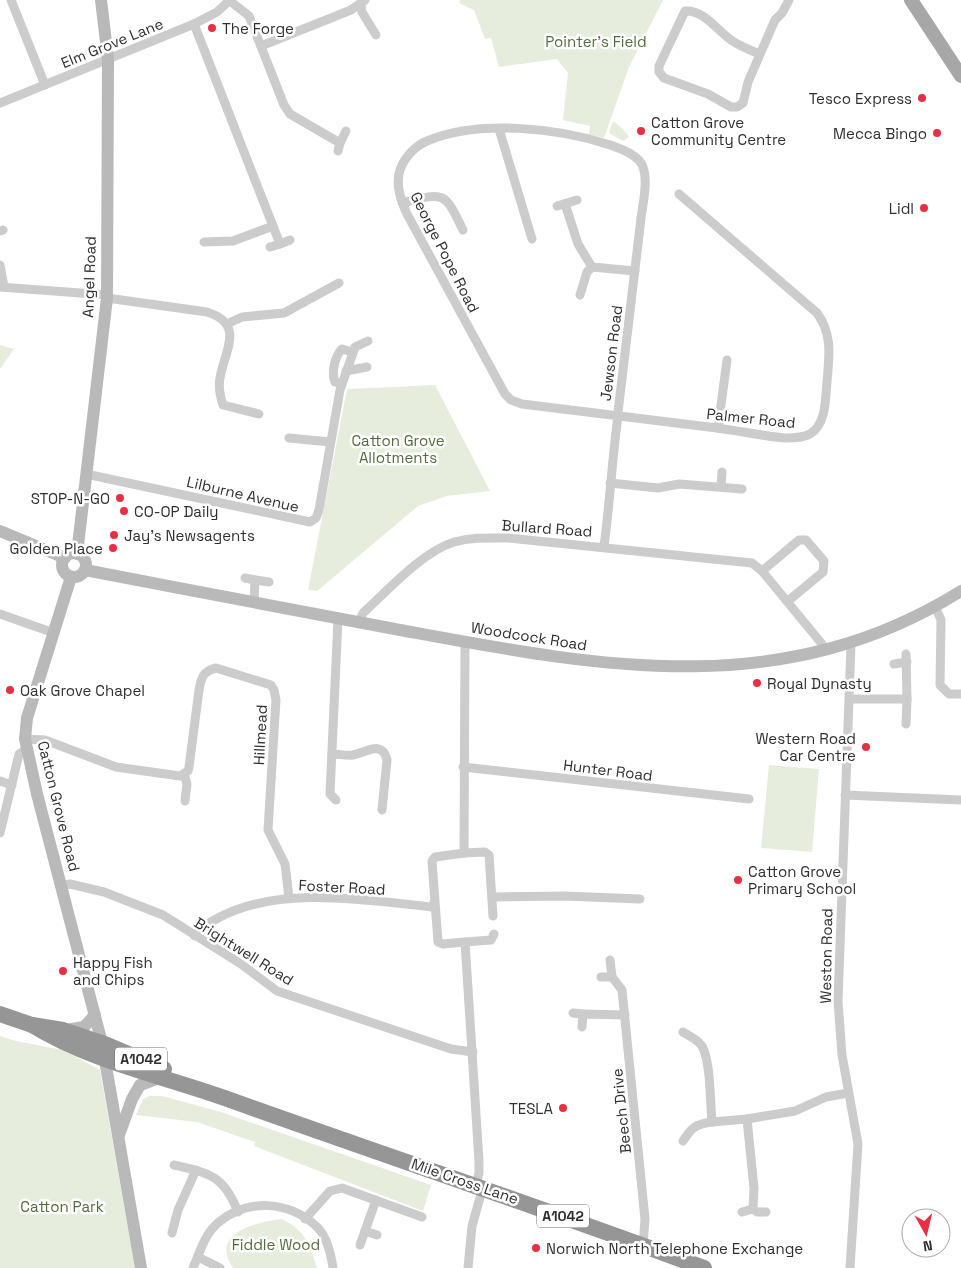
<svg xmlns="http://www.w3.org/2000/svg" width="961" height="1268" viewBox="0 0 961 1268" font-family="'Space Grotesk',sans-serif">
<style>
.green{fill:#e6eddd}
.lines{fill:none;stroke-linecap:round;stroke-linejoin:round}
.street{stroke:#ccc;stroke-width:9}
.secondary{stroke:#b9b9b9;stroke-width:12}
.primary{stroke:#a7a7a7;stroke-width:14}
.highway{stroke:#969696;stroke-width:16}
.poi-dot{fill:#e83044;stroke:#fff;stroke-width:2}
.labels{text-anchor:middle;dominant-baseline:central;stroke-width:5;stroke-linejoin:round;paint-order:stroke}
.shield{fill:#fff;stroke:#6d6d6d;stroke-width:1}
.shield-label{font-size:14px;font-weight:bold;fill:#2f2f2f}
.poi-label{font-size:15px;fill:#2f2f2f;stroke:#fff;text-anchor:start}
.park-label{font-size:15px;fill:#546c3c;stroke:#fff}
.street-label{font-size:15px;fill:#2f2f2f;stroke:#fff}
</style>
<rect width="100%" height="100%" fill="#fff"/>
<g class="green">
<polygon points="460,0 663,0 629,67 604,138 589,135 590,126 563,120 568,73 557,59 499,67 491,38 485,39 474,10 459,3"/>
<polygon points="613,121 623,129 629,137 623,141 609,133"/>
<polygon points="0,345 14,349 0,369"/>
<polygon points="435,385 490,491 447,496 418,506 317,591 308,590 347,389"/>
<polygon points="769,765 819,769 812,852 761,848"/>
<polygon points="0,1036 16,1041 63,1050 100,1070 135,1268 0,1268"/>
<polygon points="150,1096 162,1096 221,1112 431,1185 423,1211 254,1146 255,1142 197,1122 136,1115 143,1099"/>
<path d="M282,1219C306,1232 309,1242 317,1268H233C209,1233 256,1222 282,1219Z"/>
</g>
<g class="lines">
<g class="street">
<polyline points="11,0 45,85"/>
<polyline points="230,1 249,16 284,105 290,114 340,143 338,151"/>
<polyline points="361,5 362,12 376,35"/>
<polyline points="194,24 280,244 290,240"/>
<polyline points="261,46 351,10 365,0"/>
<path d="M759,54C751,50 742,47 734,42C719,33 704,9 685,11L659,66V72L664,78L708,94L731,107H737L743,103L748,82L775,20L782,13L789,0"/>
<polyline points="0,103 194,24 217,12 230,0"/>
<polyline points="499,129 532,239"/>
<polyline points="340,143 346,131"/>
<path d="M402,203C445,192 444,191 463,230"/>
<polyline points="565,204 578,244 592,267"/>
<polyline points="557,206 577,200"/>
<polyline points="0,231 3,230"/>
<polyline points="204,242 233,241 273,226"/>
<polyline points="270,247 280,244"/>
<polyline points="0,265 4,287"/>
<polyline points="0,287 107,295"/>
<polyline points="580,295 587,272 592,267 635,271"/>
<path d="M107,298L207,312C246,324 224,352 220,378C218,388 220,396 223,405L259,414"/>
<polyline points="227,324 242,317 284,313 339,283"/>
<polyline points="346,371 367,367"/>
<path d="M342,384L335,382C331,372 335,356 342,349L352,352"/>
<polyline points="718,428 727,360"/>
<polyline points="289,438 330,442"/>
<polyline points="86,474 310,522 316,518 319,510 340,390 355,347 368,341"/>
<polyline points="610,483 658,488 679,484 742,489"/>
<polyline points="721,487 722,472"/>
<path d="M604,546C610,503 612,459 618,416V412C625,350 633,289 640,227C641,210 649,184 643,167C639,155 621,149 610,145C559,128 478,119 427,141C415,146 404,158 400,170C395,185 401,201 407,214L505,394L511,400L522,404C587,412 652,420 717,428C740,431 762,436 785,438C793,438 803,438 810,434C827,423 825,399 827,382C829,356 833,335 817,313L679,194"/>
<polyline points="762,571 799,540 806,540 824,561 823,572 788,601"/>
<polyline points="245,578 255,580 254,602"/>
<polyline points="255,580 269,582"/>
<polyline points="935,606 941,620 940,685 949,694 961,694"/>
<polyline points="0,614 54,633"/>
<path d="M359,622L363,613C388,590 422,552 454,542C472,537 490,538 508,538L752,563L762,571L827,650"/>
<polyline points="465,642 464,853 435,857 432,861 438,942 443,944 465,942 479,1161 479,1173 476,1185"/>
<polyline points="906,654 907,699"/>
<polyline points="894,664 907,662"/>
<polyline points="850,699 907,699 906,724"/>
<path d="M25,739L45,740L116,767L180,776L188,771L189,767L199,690C201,678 203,671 216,668L271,685L274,690L276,700L268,830L285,864L289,898"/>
<path d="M332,754C339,754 347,756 353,755C366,753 382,739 387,760L382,810"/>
<polyline points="463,767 749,799"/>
<polyline points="184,774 187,784 185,801"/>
<polyline points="0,781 12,785"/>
<polyline points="845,795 961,800"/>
<polyline points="336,800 330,794 338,619"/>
<polyline points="0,833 19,754 27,749"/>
<polyline points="464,853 485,852 489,855 493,916"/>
<polyline points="61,886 70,884 104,892 163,915 241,964 277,991 451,1049 473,1052"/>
<polyline points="493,897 564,896 640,899"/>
<path d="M195,936C201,927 209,923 218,918C279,885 365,900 432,907L434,902"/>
<polyline points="465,942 491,940 494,934"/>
<polyline points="610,960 612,977 622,990 645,1219 643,1246"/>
<polyline points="601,977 612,977"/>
<polyline points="573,1013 583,1014"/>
<polyline points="582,1027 583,1014 625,1015"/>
<path d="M683,1032C689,1036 697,1039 702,1046C711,1062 710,1103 712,1122L747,1119"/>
<path d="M683,1141C692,1127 696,1124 712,1122"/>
<path d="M174,1165C210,1173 224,1176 238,1212"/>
<polyline points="742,1212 753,1209"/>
<polyline points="766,1212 757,1212 753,1209 754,1188 747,1119 795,1111 826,1097 848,1093"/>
<polyline points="305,1219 330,1191 342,1188 422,1217"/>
<polyline points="365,1231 377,1235"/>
<polyline points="172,1233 178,1210 196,1170"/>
<polyline points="360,1245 376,1200"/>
<polyline points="198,1257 220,1268"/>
<path d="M193,1268C200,1252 205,1233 219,1222C248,1198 289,1201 316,1226C327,1236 331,1254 333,1268"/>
<polyline points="468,1268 472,1226 483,1187"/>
<polyline points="850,1268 858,1144 842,1055 838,1001 851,644"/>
</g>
<g class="secondary">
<polyline points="0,531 65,558"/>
<circle cx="74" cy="565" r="12"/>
<polyline points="77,554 107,298 108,59 101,0"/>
<path d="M85,570C190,590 295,611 400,630C596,666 780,704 961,591"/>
<polyline points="71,577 27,718 25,739 37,794 102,1043 141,1268"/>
<polyline points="66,1030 84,1027 95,1015"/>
<polyline points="119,1135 132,1099 140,1085 159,1078"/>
</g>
<polyline class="primary" points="911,0 961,76"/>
<g class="highway">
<polyline points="0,1014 32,1025 63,1030 102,1043 164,1069"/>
<path d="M32,1025C94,1063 165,1076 233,1101C390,1157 548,1210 704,1268"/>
</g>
</g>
<g class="poi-dot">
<circle cx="212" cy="28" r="5"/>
<circle cx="922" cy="98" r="5"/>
<circle cx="641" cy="131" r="5"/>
<circle cx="937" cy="133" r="5"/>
<circle cx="924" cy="208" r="5"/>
<circle cx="120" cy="498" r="5"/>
<circle cx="124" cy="511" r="5"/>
<circle cx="114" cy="535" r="5"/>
<circle cx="113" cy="548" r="5"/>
<circle cx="757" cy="683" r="5"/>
<circle cx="10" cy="690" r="5"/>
<circle cx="866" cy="747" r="5"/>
<circle cx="738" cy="880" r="5"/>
<circle cx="63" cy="971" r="5"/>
<circle cx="563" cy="1108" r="5"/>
<circle cx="536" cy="1248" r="5"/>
</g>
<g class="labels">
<g class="shield">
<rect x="115" y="1047.5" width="52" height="23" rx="4"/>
<rect x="537" y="1204.5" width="52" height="23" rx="4"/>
</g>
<g class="shield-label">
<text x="141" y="1059">A1042</text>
<text x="563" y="1216">A1042</text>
</g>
<g class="poi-label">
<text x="222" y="28">The Forge</text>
<text x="912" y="98" text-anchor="end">Tesco Express</text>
<text x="651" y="122">Catton Grove<tspan x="651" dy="17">Community Centre</tspan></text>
<text x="927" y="133" text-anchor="end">Mecca Bingo</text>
<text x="914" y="208" text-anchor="end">Lidl</text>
<text x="110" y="498" text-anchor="end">STOP-N-GO</text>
<text x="134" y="511">CO-OP Daily</text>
<text x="124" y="535">Jay's Newsagents</text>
<text x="103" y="548" text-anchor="end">Golden Place</text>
<text x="767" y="683">Royal Dynasty</text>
<text x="20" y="690">Oak Grove Chapel</text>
<text x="856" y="738" text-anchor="end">Western Road<tspan x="856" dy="17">Car Centre</tspan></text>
<text x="748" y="871">Catton Grove<tspan x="748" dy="17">Primary School</tspan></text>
<text x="73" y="962">Happy Fish<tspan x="73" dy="17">and Chips</tspan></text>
<text x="553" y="1108" text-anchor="end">TESLA</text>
<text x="546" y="1248">Norwich North Telephone Exchange</text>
</g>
<g class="park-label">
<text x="596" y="41">Pointer's Field</text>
<text x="398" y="440">Catton Grove<tspan x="398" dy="17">Allotments</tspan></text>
<text x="62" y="1206">Catton Park</text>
<text x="276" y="1244">Fiddle Wood</text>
</g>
<g class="street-label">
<text transform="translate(112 43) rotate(-22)">Elm Grove Lane</text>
<text transform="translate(445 252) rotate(63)">George Pope Road</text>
<text transform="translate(89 277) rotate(-88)">Angel Road</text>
<text transform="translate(611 353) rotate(-83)">Jewson Road</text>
<text transform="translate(751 418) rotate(6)">Palmer Road</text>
<text transform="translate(243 494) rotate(13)">Lilburne Avenue</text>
<text transform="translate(547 528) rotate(4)">Bullard Road</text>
<text transform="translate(529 636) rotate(9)">Woodcock Road</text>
<text transform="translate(260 735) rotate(-87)">Hillmead</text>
<text transform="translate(608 770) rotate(7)">Hunter Road</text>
<text transform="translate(59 806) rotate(76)">Catton Grove Road</text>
<text transform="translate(342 887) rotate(3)">Foster Road</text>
<text transform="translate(244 951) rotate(32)">Brightwell Road</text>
<text transform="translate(826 956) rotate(-89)">Weston Road</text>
<text transform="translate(621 1111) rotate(-96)">Beech Drive</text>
<text transform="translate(465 1181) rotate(19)">Mile Cross Lane</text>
</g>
</g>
<g transform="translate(926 1233) rotate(172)"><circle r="24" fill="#ffffff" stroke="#acacac"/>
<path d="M0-4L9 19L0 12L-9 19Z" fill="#e83044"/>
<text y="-8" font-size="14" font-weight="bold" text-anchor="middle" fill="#2f2f2f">N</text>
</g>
</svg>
